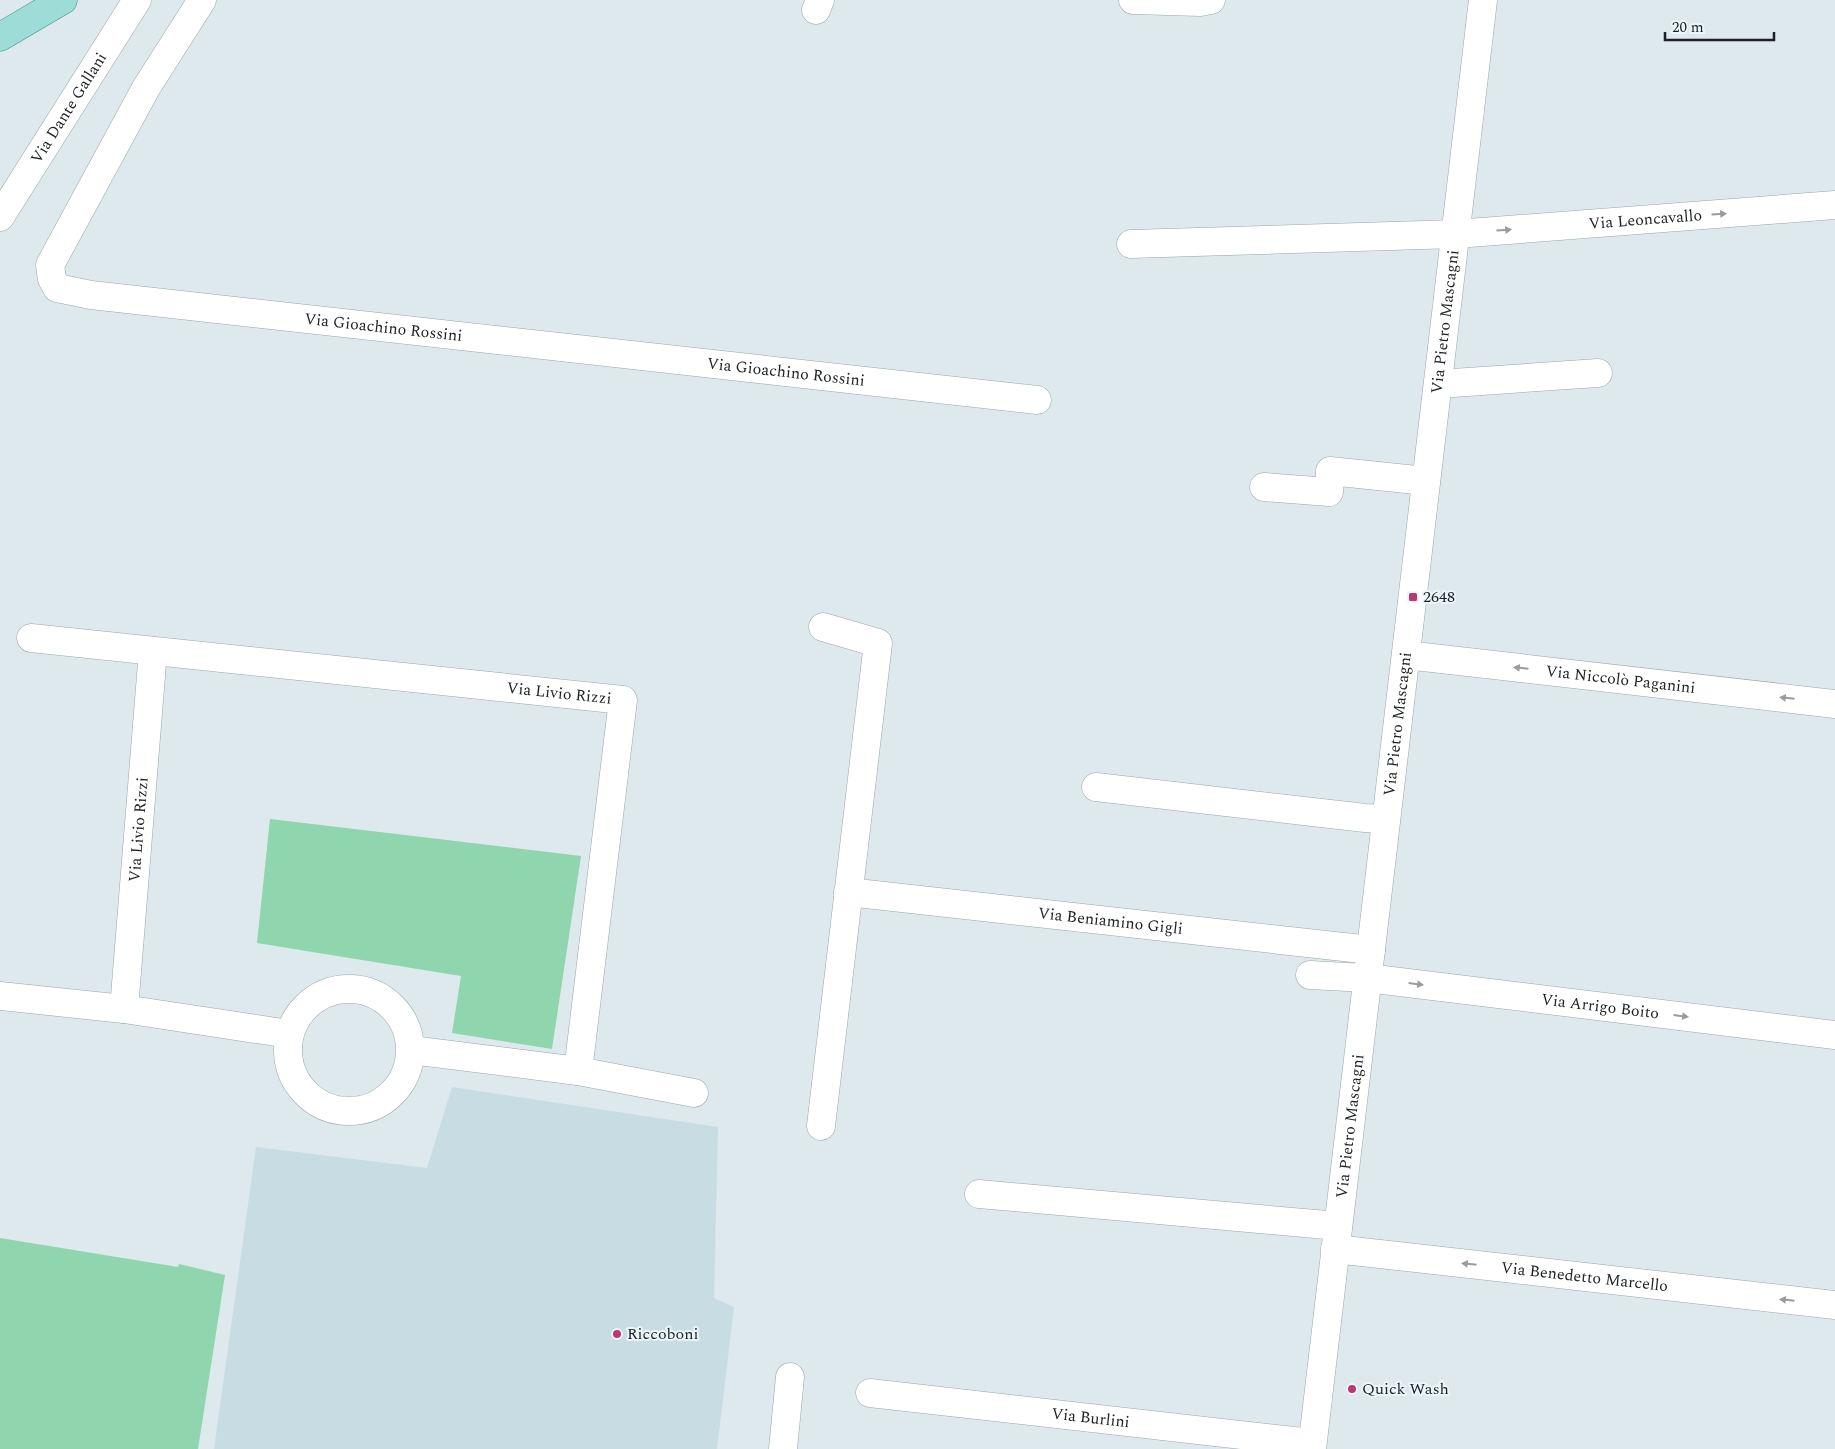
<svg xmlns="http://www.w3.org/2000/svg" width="1835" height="1449" viewBox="0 0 1835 1449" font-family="Spectral,serif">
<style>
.built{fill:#c8dde3}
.green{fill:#8fd5ad}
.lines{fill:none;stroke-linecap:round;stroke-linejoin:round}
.minor-casing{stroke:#9ba6a9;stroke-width:29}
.major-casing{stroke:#468d87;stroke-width:29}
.minor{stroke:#fff;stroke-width:28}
.major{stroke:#9dddd7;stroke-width:28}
.oneway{fill:#999b9c}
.poi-dot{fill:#bf3571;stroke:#eaf6fa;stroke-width:2}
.labels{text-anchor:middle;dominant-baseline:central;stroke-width:4;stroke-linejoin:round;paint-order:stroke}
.street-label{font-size:16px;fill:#1d2123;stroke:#eaf6fa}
.poi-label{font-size:16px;fill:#1d2123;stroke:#eaf6fa;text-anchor:start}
</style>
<rect width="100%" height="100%" fill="#dde9ec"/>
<polygon class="built" points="452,1087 718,1127 714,1298 734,1307 717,1449 214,1449 256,1147 427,1168"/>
<g class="green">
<polygon points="270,819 581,856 552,1049 452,1033 461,976 257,943"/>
<polygon points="0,1238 178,1267 179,1264 225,1275 198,1449 0,1449"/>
</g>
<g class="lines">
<defs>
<g id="minor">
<path id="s1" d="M202,0L146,88L50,265L52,279L57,288L91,295L1037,400"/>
<polyline points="1133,0 1200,2 1211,0"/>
<polyline points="816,10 820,0"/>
<path id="s2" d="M0,217L137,0"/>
<path id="s3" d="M1131,244L1456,234L1835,205"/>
<polyline points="1438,384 1598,373"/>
<polyline points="1264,487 1329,492 1330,471 1426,481"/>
<path id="s4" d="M31,638L623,700L578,1071"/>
<path id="s5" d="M1406,655L1835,704"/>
<polyline points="1096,787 1365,818 1386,819"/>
<path id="s6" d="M848,892L1371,950"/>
<path id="s7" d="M1310,975L1367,978L1835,1035"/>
<circle cx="349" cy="1050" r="61"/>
<polyline points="0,996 124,1009 289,1034"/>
<path id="s8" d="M124,1009L153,651"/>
<polyline points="411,1050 578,1071 694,1093"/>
<polyline points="821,1126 878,643 823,627"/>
<polyline points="979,1194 1338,1226"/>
<path id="s9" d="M1335,1249L1835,1305"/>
<path id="s10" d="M870,1393L1312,1443"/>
<polyline points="783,1449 790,1377"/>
<path id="s11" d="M1312,1449L1483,0"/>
</g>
<polyline id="major" points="0,37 63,0"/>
</defs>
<use href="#minor" class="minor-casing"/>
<use href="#major" class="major-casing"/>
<use href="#minor" class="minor"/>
<use href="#major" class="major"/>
</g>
<defs><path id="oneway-solid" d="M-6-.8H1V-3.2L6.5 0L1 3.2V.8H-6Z" transform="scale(1.25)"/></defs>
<g class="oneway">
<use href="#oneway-solid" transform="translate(1719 214) rotate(-4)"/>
<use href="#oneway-solid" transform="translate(1504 230) rotate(-4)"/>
<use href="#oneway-solid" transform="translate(1521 668) rotate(-174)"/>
<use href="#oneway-solid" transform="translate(1787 698) rotate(-174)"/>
<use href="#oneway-solid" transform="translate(1416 984) rotate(7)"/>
<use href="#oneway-solid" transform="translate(1681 1016) rotate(7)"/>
<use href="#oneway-solid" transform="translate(1469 1264) rotate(-174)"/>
<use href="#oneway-solid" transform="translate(1787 1300) rotate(-174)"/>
</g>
<g class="poi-dot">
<rect x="1408" y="592" width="10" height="10" rx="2.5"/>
<circle cx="617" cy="1334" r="5"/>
<circle cx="1352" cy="1389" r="5"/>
</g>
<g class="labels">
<g class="street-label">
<text stroke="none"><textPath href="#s2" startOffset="129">Via Dante Gallani</textPath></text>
<text stroke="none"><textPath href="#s3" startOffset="515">Via Leoncavallo</textPath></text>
<text stroke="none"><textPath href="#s11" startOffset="1135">Via Pietro Mascagni</textPath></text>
<text stroke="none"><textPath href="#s1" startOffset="659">Via Gioachino Rossini</textPath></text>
<text stroke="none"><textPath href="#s1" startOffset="1064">Via Gioachino Rossini</textPath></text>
<text stroke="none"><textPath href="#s5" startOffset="216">Via Niccolò Paganini</textPath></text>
<text stroke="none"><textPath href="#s4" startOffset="531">Via Livio Rizzi</textPath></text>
<text stroke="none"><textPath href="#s11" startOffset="730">Via Pietro Mascagni</textPath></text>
<text stroke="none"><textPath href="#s8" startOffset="180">Via Livio Rizzi</textPath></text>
<text stroke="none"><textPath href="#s6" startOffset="264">Via Beniamino Gigli</textPath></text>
<text stroke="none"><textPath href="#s7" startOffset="292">Via Arrigo Boito</textPath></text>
<text stroke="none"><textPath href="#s11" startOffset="325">Via Pietro Mascagni</textPath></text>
<text stroke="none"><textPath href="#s9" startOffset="251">Via Benedetto Marcello</textPath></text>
<text stroke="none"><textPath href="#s10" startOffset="222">Via Burlini</textPath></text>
</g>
<g class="poi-label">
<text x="1423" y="597">2648</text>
<text x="627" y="1334">Riccoboni</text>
<text x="1362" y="1389">Quick Wash</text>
</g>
</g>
<path d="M1665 32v8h109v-8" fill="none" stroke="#1d2123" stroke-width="2.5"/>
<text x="1672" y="32" font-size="15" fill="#1d2123" stroke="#eaf6fa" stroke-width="4" paint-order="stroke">20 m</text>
</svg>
